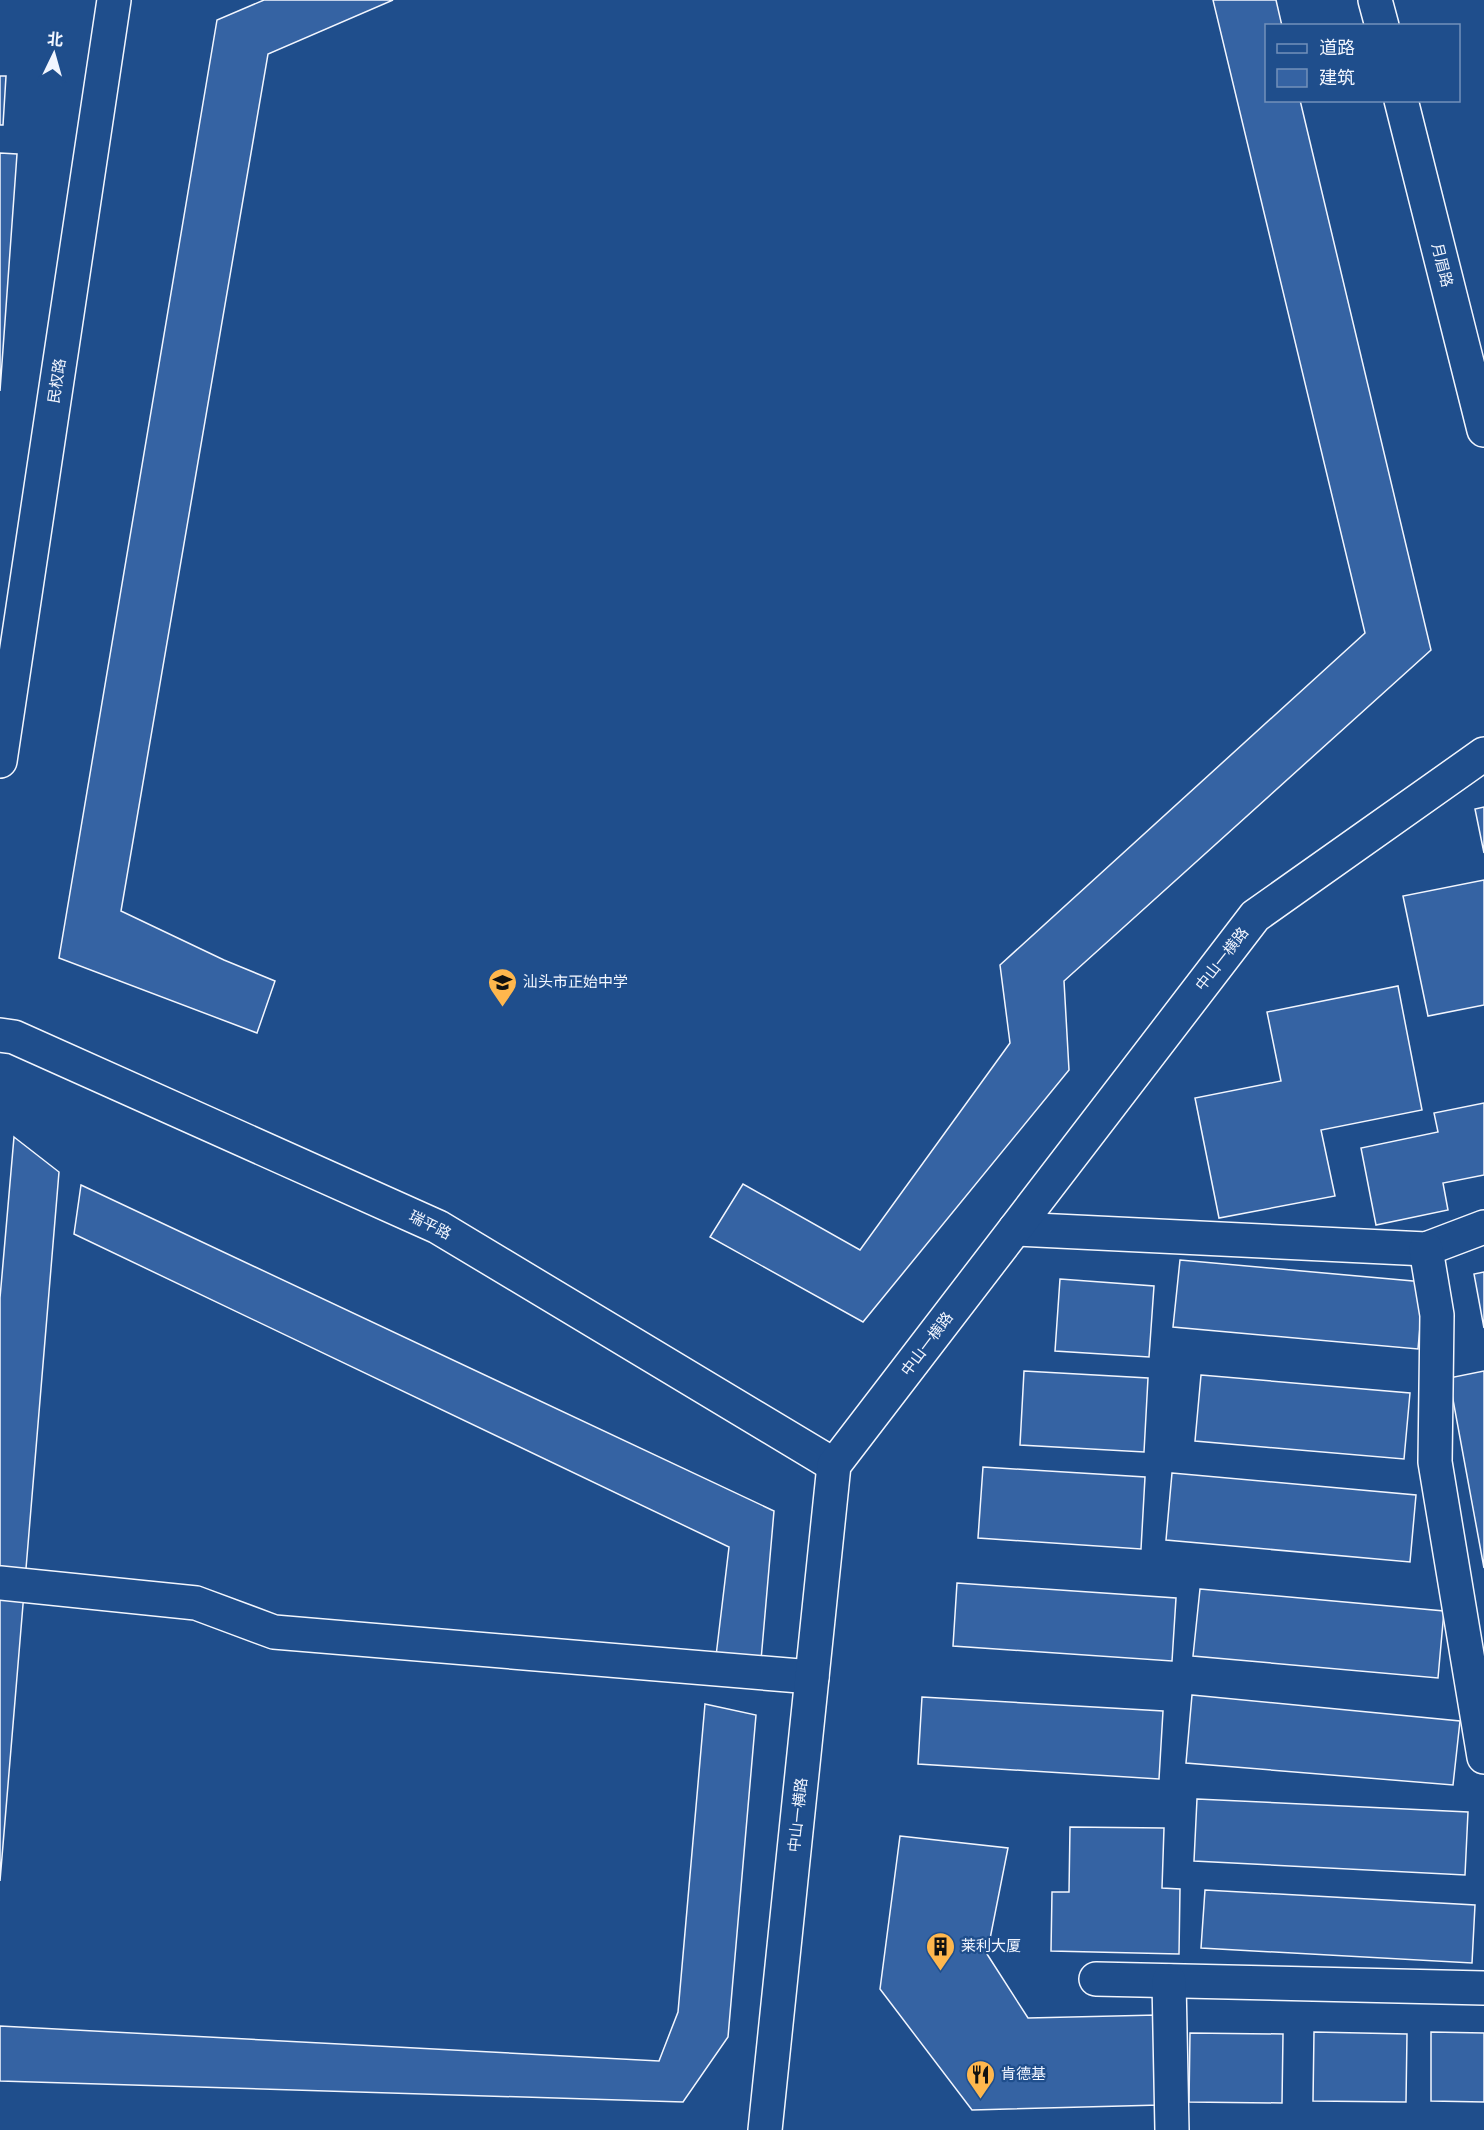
<svg xmlns="http://www.w3.org/2000/svg" width="1484" height="2130" viewBox="0 0 1484 2130" font-family="'Nunito Sans','Noto Sans SC',sans-serif">
<style>
.building{fill:#3563a3;stroke:#f2f6ff;stroke-width:1.5}
.lines{fill:none;stroke-linecap:round;stroke-linejoin:round}
.minor-casing{stroke:#f2f6ff;stroke-width:36}
.minor{stroke:#1f4e8c;stroke-width:33}
.labels{text-anchor:middle;dominant-baseline:central;stroke-width:4.5;stroke-linejoin:round;paint-order:stroke}
.street-label{font-size:15px;fill:#f2f6ff;stroke:#1f4e8c}
.poi-label{font-size:15px;fill:#f2f6ff;stroke:#1f4e8c;text-anchor:start}
</style>
<rect width="100%" height="100%" fill="#1f4e8c"/>
<g class="building">
<polygon points="264,0 393,0 268,54 121,911 224,960 275,981 257,1033 59,958 217,20"/>
<polygon points="1213,0 1276,0 1282,26 1266,26 1266,100 1300,100 1431,650 1064,981 1069,1070 863,1322 710,1237 743,1184 860,1250 1010,1043 1000,965 1365,633"/>
<polygon points="0,76 6,76 3,125 0,125"/>
<polygon points="0,153 17,154 0,391"/>
<polygon points="1484,807 1484,853 1475,809"/>
<polygon points="1484,880 1484,1005 1428,1016 1403,896"/>
<polygon points="1398,986 1422,1110 1321,1130 1335,1196 1219,1218 1195,1098 1281,1081 1267,1012"/>
<polygon points="1484,1103 1484,1175 1443,1183 1448,1210 1376,1225 1361,1148 1438,1132 1434,1113"/>
<polygon points="14,1137 59,1172 0,1881 0,1298"/>
<polygon points="81,1185 774,1511 761,1660 716,1656 729,1547 74,1234"/>
<polygon points="1180,1260 1424,1282 1418,1349 1173,1327"/>
<polygon points="1484,1272 1484,1328 1474,1274"/>
<polygon points="1060,1279 1154,1286 1149,1357 1055,1351"/>
<polygon points="1024,1371 1148,1378 1144,1452 1020,1445"/>
<polygon points="1484,1371 1484,1568 1449,1378"/>
<polygon points="1201,1375 1410,1393 1404,1459 1195,1441"/>
<polygon points="983,1467 1145,1477 1141,1549 978,1538"/>
<polygon points="1172,1473 1416,1495 1410,1562 1166,1540"/>
<polygon points="957,1583 1176,1598 1172,1661 953,1646"/>
<polygon points="1200,1589 1444,1611 1438,1678 1193,1656"/>
<polygon points="1192,1695 1460,1721 1453,1785 1186,1763"/>
<polygon points="922,1697 1163,1711 1159,1779 918,1764"/>
<polygon points="705,1704 756,1715 728,2037 683,2102 0,2081 0,2026 659,2061 678,2012"/>
<polygon points="1197,1799 1468,1812 1465,1875 1194,1861"/>
<polygon points="1070,1827 1164,1828 1162,1888 1180,1889 1179,1954 1051,1951 1052,1892 1069,1892"/>
<polygon points="900,1836 1008,1848 987,1954 1028,2018 1157,2015 1160,2105 972,2110 880,1989"/>
<polygon points="1205,1890 1475,1905 1472,1963 1201,1948"/>
<polygon points="1314,2032 1407,2034 1406,2102 1313,2101"/>
<polygon points="1431,2032 1484,2033 1484,2102 1431,2101"/>
<polygon points="1190,2033 1283,2034 1282,2103 1189,2102"/>
</g>
<g class="lines">
<defs>
<g id="minor">
<polyline points="1375,0 1382,26"/>
<polyline points="1401,100 1484,430"/>
<polyline points="0,761 114,0"/>
<polyline points="0,1035 14,1037 438,1227 834,1465"/>
<polyline points="1015,1229 1426,1249 1484,1227"/>
<polyline points="1426,1249 1437,1315 1435,1462 1484,1757"/>
<polyline points="0,1583 196,1603 274,1632 812,1677"/>
<polyline points="1096,1979 1484,1988"/>
<polyline points="1169,1981 1172,2130"/>
<polyline points="765,2130 834,1465 1255,916 1484,754"/>
</g>
</defs>
<use href="#minor" class="minor-casing"/>
<use href="#minor" class="minor"/>
</g>
<defs>
<symbol id="school-pin" viewBox="-11 -11 22 30"><path d="M0 17L-7.5 6A9.5 9.5 0 1 1 7.5 6Z" fill="#ffb74d" stroke="#1f4e8c"/><path d="M0-5L7-2L0 1L-7-2ZM-4 1L0 2.5L4 1V4Q0 6-4 4Z" fill="#111"/></symbol>
<symbol id="building-pin" viewBox="-11 -11 22 30"><path d="M0 17L-7.5 6A9.5 9.5 0 1 1 7.5 6Z" fill="#ffb74d" stroke="#1f4e8c"/><path d="M-4-6H4V6H1V3H-1V6H-4ZM-2.5-4.3h1.7v1.8h-1.7ZM.8-4.3h1.7v1.8H.8ZM-2.5-1h1.7V.8h-1.7ZM.8-1h1.7V.8H.8Z" fill="#111"/></symbol>
<symbol id="restaurant-pin" viewBox="-11 -11 22 30"><path d="M0 17L-7.5 6A9.5 9.5 0 1 1 7.5 6Z" fill="#ffb74d" stroke="#1f4e8c"/><path d="M-5-6h1v4h1v-4h1v4h1v-4h1v5L-1.5 .5V6h-2V.5L-5-1ZM5-6V6H3V1.5H1.5Q1.5-4 5-6Z" fill="#111"/></symbol>
</defs>
<g fill-rule="evenodd">
<use href="#school-pin" x="486" y="966" width="33" height="45"/>
<use href="#building-pin" x="924" y="1930" width="33" height="45"/>
<use href="#restaurant-pin" x="964" y="2058" width="33" height="45"/>
</g>
<g class="labels">
<g class="street-label">
<text transform="translate(1442 265) rotate(76)">月眉路</text>
<text transform="translate(57 381) rotate(-81)">民权路</text>
<text transform="translate(1222 959) rotate(-52)">中山一横路</text>
<text transform="translate(430 1225) rotate(27)">瑞平路</text>
<text transform="translate(927 1344) rotate(-53)">中山一横路</text>
<text transform="translate(798 1815) rotate(-84)">中山一横路</text>
</g>
<g class="poi-label">
<text x="523" y="982">汕头市正始中学</text>
<text x="961" y="1946">莱利大厦</text>
<text x="1001" y="2074">肯德基</text>
</g>
</g>
<rect x="1265" y="24" width="195" height="78" fill="#1f4e8c" stroke="#7391ba" stroke-width="1.5"/>
<rect x="1277" y="44" width="30" height="9" fill="#1f4e8c" stroke="#7391ba" stroke-width="1.5"/>
<text x="1319" y="54" font-size="18" fill="#f2f6ff">道路</text>
<rect x="1277" y="69" width="30" height="18" fill="#3563a3" stroke="#7391ba" stroke-width="1.5"/>
<text x="1319" y="84" font-size="18" fill="#f2f6ff">建筑</text>
<g transform="translate(54 54) rotate(5)" stroke="#1f4e8c" stroke-width="4.5" paint-order="stroke">
<path d="M0-4.5L10 22L0 15L-10 22Z" fill="#f2f6ff"/>
<text y="-9" font-size="16" font-weight="bold" text-anchor="middle" fill="#f2f6ff">北</text>
</g>
</svg>
